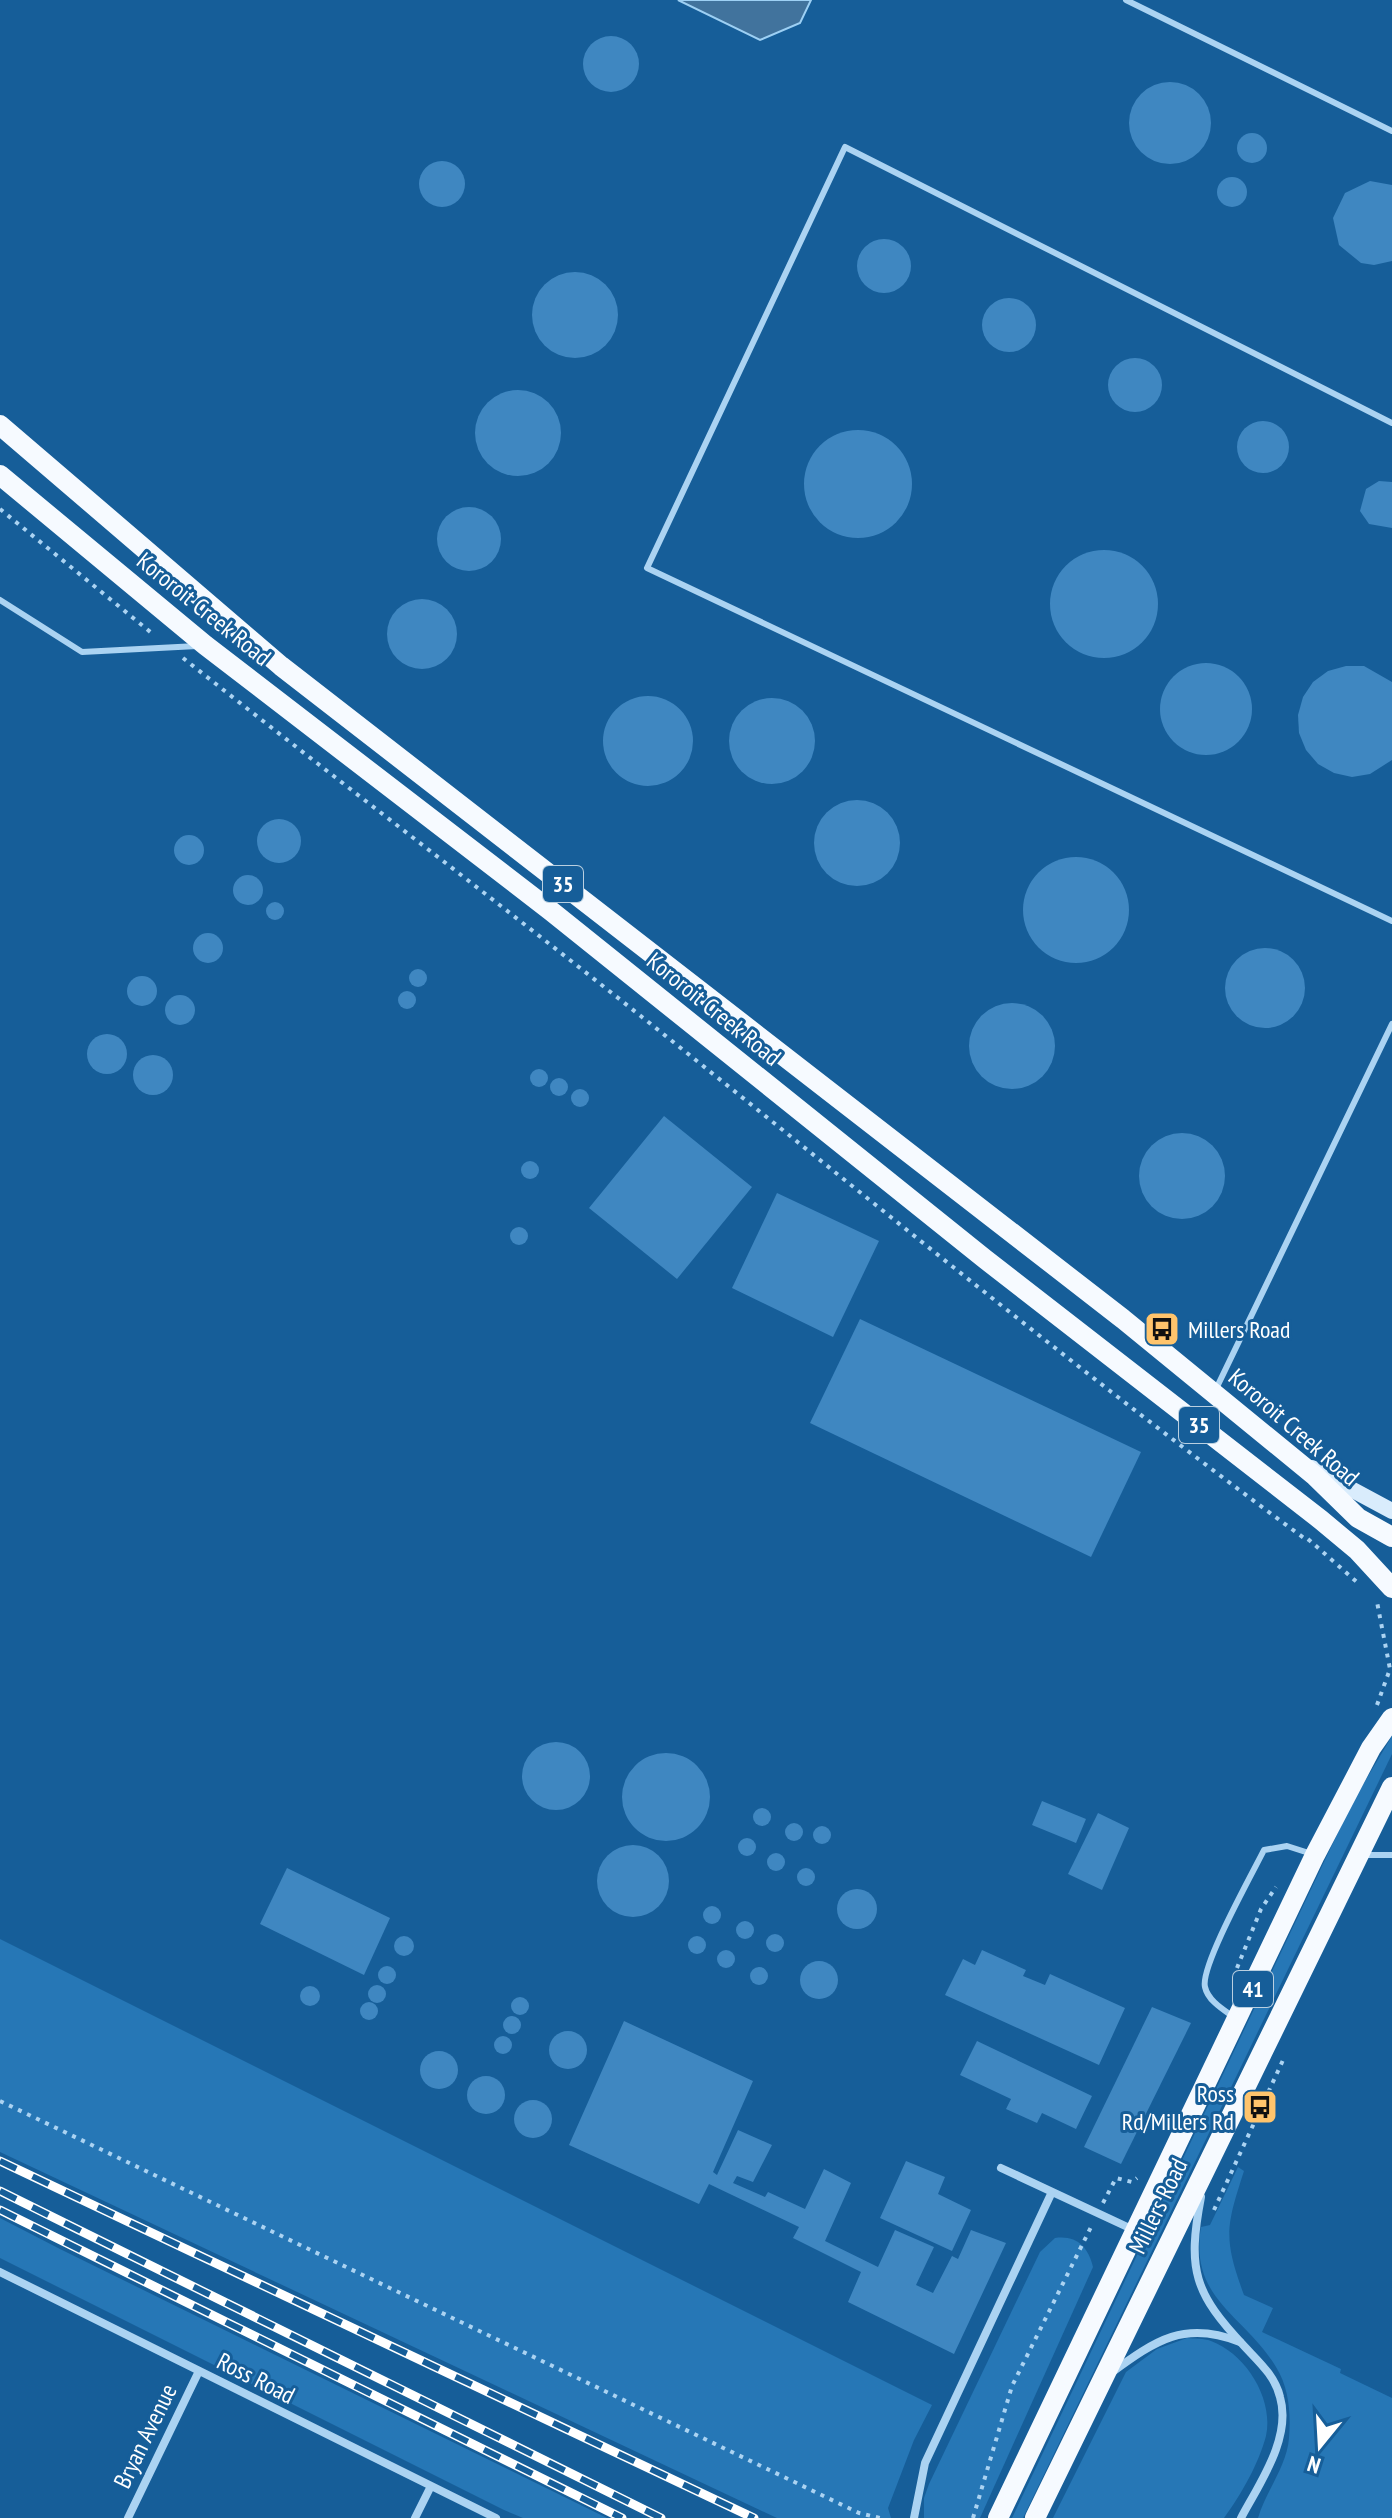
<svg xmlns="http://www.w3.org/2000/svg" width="1392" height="2518" viewBox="0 0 1392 2518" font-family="'PT Sans Narrow',sans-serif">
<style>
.green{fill:#2677b6}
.water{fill:#41739d;stroke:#9dd0f4;stroke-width:2}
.building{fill:#3f87c1}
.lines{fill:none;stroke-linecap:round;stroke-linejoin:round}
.path{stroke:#abd3f2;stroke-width:4;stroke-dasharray:4 6;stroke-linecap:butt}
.service{stroke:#abd3f2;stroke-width:6}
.minor{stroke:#abd3f2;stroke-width:8}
.secondary{stroke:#d9ecfc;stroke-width:16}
.primary{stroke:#f6faff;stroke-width:20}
.rail-casing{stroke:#fff;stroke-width:9}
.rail{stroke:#165e99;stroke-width:6;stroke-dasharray:18;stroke-linecap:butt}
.labels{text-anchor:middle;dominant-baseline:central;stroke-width:6;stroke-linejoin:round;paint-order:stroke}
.shield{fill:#165e99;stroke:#b9cfe0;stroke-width:2}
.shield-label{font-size:22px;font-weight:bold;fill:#fff}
.street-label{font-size:24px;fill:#fff;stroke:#165e99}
.poi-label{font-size:24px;fill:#fff;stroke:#165e99;text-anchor:start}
</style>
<rect width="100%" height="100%" fill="#165e99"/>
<g class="green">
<polygon points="1392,1736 1392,1754 1023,2518 1012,2518 1352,1803"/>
<polygon points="0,1939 932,2405 914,2440 888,2508 891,2518 777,2518 0,2152"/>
<path d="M1238,2167L1244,2171C1226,2227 1223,2238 1244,2295L1273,2308L1262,2332L1341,2369L1340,2373L1392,2398V2518H1258C1266,2491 1287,2466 1289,2438C1291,2413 1289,2388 1276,2367C1245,2315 1189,2300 1201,2227L1210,2225Z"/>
<polygon points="0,2218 60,2249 607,2518 523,2518 504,2510 0,2258"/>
<path d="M1055,2238C1077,2235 1088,2247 1093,2267L980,2518H924V2498L929,2484L1040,2252Z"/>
<path d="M1187,2338C1194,2339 1204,2338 1211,2341C1246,2354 1274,2399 1266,2436C1259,2463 1241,2495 1224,2518H1053L1126,2372L1157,2349Z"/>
</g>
<polygon class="water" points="678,0 811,0 800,23 760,40"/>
<g class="building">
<circle cx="611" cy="64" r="28"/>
<circle cx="1170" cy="123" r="41"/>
<circle cx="1252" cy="148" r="15"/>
<circle cx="442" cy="184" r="23"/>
<circle cx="1232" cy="192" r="15"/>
<polygon points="1370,181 1392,185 1392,261 1374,265 1361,263 1339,245 1333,218 1345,193"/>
<circle cx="884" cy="266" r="27"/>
<circle cx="575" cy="315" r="43"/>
<circle cx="1009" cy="325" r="27"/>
<circle cx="1135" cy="385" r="27"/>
<circle cx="518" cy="433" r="43"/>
<circle cx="1263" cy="447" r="26"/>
<circle cx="858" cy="484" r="54"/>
<polygon points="1379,481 1392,482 1392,528 1369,524 1360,511 1366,489"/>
<circle cx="469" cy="539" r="32"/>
<circle cx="1104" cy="604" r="54"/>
<circle cx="422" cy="634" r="35"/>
<circle cx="1206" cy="709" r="46"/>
<polygon points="1346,666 1364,666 1392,682 1392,760 1370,774 1352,777 1334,773 1318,764 1306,750 1299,733 1298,715 1303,697 1313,682 1328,671"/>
<circle cx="648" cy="741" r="45"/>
<circle cx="772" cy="741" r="43"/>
<circle cx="857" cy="843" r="43"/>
<circle cx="279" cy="841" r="22"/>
<circle cx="189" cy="850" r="15"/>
<circle cx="1076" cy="910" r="53"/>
<circle cx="248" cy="890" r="15"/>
<circle cx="275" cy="911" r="9"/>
<circle cx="208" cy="948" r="15"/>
<circle cx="1265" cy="988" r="40"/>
<circle cx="418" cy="978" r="9"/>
<circle cx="142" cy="991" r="15"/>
<circle cx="407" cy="1000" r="9"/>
<circle cx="180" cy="1010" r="15"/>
<circle cx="1012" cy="1046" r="43"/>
<circle cx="107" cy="1054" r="20"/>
<circle cx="153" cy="1075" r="20"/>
<circle cx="539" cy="1078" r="9"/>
<circle cx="559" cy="1087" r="9"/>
<circle cx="580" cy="1098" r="9"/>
<polygon points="664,1116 752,1187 677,1279 589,1208"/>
<circle cx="1182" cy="1176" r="43"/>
<circle cx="530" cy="1170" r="9"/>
<polygon points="777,1193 879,1241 833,1337 732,1288"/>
<circle cx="519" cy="1236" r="9"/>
<polygon points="860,1319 1141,1452 1091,1557 810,1423"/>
<circle cx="556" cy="1776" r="34"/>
<circle cx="666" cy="1797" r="44"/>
<polygon points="1042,1801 1086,1819 1076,1843 1032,1825"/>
<circle cx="762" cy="1817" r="9"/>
<polygon points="1098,1813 1129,1828 1102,1890 1068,1874"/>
<circle cx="794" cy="1832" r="9"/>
<circle cx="822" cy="1835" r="9"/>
<circle cx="747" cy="1847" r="9"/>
<circle cx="633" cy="1881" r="36"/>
<circle cx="776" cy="1862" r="9"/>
<polygon points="287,1868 390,1918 364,1975 260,1924"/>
<circle cx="806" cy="1877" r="9"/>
<circle cx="857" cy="1909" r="20"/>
<circle cx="712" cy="1915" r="9"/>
<circle cx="745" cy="1930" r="9"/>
<circle cx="775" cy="1943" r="9"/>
<circle cx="404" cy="1946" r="10"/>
<circle cx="697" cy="1945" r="9"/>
<polygon points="982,1950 1026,1970 1023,1976 1045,1985 1050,1974 1125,2008 1099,2065 945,1995 963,1959 975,1965"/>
<circle cx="726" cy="1959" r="9"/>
<circle cx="819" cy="1980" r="19"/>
<circle cx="387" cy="1975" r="9"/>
<circle cx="759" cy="1976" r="9"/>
<circle cx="377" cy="1994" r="9"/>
<circle cx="310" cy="1996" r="10"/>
<circle cx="520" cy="2006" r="9"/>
<circle cx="369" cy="2011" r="9"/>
<polygon points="1152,2007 1191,2023 1121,2164 1084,2147"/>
<circle cx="512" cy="2025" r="9"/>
<polygon points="624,2021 753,2081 713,2172 717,2175 738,2130 772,2145 753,2182 737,2176 733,2183 765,2197 768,2192 805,2209 824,2169 851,2183 825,2241 878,2267 895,2230 934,2247 916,2285 933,2293 952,2256 958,2259 971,2230 1006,2243 954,2354 848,2302 861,2272 793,2238 799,2227 709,2184 699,2204 569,2145"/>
<circle cx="568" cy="2050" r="19"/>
<circle cx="503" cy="2045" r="9"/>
<polygon points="977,2041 1092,2096 1076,2129 1042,2113 1037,2123 1006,2109 1011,2099 960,2075"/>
<circle cx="439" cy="2070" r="19"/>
<circle cx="486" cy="2095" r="19"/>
<circle cx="533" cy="2119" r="19"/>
<polygon points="906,2161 945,2177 938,2194 971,2210 952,2251 880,2218"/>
</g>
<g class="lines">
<g class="path">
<polyline points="0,509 154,635"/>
<path d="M183,658C337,780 494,899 647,1021C866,1196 1082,1375 1308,1541"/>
<polyline points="1308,1539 1358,1583"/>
<polyline points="1377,1705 1390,1669 1377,1602"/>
<polyline points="1237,1968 1261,1909 1276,1887"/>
<polyline points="0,2101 859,2513 880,2518"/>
<polyline points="1103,2203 1116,2178 1132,2182 1137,2178"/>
<polyline points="1214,2210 1284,2058"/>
<polyline points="973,2518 1012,2386 1092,2225"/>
</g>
<g class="service">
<polyline points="1126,0 1392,131"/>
<polyline points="1392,423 845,147 647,568 1392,921"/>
<polyline points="0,600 82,652 197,646"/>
<polyline points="1216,1389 1392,1024"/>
<polyline points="1364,1855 1392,1855"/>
<path d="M1235,2018C1224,2010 1208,2001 1205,1987C1200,1967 1252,1874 1264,1850L1287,1846L1312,1854"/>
</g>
<g class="minor">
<polyline points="1001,2168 1136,2231"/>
<path d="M1201,2197C1187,2270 1194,2293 1245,2347C1259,2362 1275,2376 1280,2397C1292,2438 1259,2484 1241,2518"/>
<polyline points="0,2272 496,2518"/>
<path d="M1111,2373C1156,2340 1185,2320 1240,2342"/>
<polyline points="128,2518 199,2371"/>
<polyline points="415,2518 430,2488"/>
<polyline points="914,2518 925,2463 1051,2194"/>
</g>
<polyline class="secondary" points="1312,1468 1392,1511"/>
<g class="primary">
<polyline points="0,425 281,666 1123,1319 1315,1476 1358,1518 1392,1537"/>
<polyline points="0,475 205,645 551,911 985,1259 1321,1520 1357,1550 1392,1588"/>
<polyline points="998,2518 1315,1855 1371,1748 1392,1718"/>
<polyline points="1035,2518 1392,1787"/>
</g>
<defs>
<g id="rail">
<polyline points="0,2161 754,2518"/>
<polyline points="0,2191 661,2518"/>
<polyline points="0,2210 622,2518"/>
</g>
</defs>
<use href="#rail" class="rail-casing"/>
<use href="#rail" class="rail"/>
</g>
<defs>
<symbol id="bus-square" viewBox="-11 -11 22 22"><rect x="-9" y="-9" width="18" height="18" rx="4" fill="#ffc46c" stroke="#165e99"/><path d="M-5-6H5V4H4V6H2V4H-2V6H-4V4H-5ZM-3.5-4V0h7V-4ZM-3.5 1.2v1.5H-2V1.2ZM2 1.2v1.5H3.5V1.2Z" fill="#111"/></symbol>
</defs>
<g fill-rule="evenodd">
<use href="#bus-square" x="1142" y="1309" width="40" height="40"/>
<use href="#bus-square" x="1240" y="2087" width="40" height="40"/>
</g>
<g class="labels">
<g class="shield">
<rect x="543" y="866" width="40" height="36" rx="6"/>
<rect x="1179" y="1407" width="40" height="36" rx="6"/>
<rect x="1233" y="1971" width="40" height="36" rx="6"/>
</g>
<g class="shield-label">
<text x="563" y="884">35</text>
<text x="1199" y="1425">35</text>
<text x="1253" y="1989">41</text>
</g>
<g class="street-label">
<text transform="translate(204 609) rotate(39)">Kororoit Creek Road</text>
<text transform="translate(714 1009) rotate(39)">Kororoit Creek Road</text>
<text transform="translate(1294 1427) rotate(41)">Kororoit Creek Road</text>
<text transform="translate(1158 2206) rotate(-64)">Millers Road</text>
<text transform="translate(256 2378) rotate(27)">Ross Road</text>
<text transform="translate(145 2436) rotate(-64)">Bryan Avenue</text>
</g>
<g class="poi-label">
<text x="1188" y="1329">Millers Road</text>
<text x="1234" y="2093" text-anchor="end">Ross<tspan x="1234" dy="28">Rd/Millers Rd</tspan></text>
</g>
</g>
<g transform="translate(1320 2446) rotate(198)" stroke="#165e99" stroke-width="6" paint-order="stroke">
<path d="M0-6L14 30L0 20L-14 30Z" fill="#ffffff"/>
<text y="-12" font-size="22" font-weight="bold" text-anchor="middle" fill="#ffffff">N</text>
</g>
</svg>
